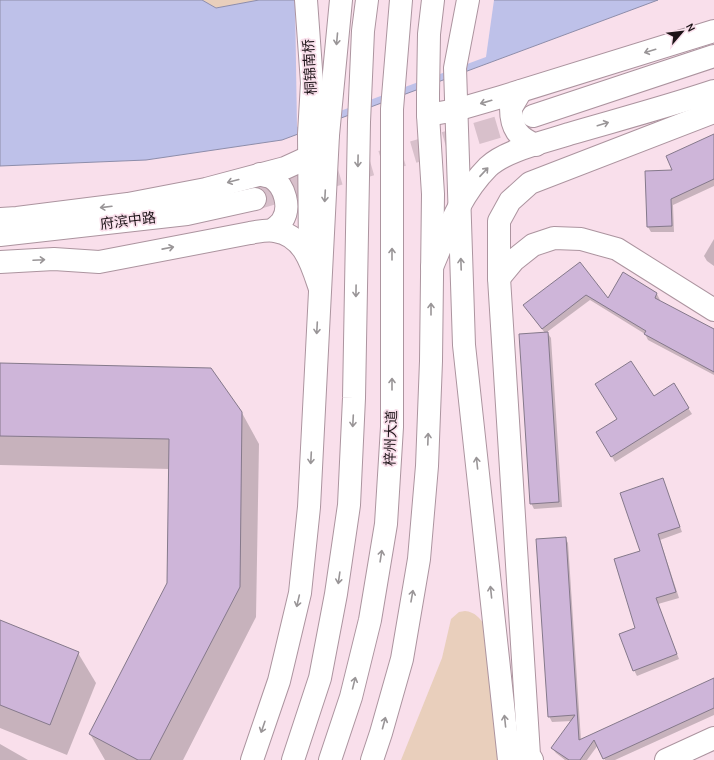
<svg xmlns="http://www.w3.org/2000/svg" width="714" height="760" viewBox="0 0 714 760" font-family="Karla,'Noto Sans SC',sans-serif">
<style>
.green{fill:#e9cfbc}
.water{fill:#bec1e9;stroke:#8d8daa}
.pier{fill:#f9dfeb}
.shadow{fill:#0003}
.building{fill:#ceb5d9;stroke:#85798b}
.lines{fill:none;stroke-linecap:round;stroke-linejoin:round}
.minor-tunnel{stroke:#d8c0cb;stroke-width:22;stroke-dasharray:22 11;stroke-linecap:butt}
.minor-casing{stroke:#ac949f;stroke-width:24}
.major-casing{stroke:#ac949f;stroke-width:24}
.highway-casing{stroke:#ac949f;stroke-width:24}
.minor{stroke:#fff;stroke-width:22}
.major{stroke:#fff;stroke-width:22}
.highway{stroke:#fff;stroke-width:22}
.oneway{stroke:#999597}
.labels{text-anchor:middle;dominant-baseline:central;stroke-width:3.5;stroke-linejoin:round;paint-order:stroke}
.street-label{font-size:14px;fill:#1c1317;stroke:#f9dfeb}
</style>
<rect width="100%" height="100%" fill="#f9dfeb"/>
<g class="green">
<polygon points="202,0 259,0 216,8"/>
<path d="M465,611C475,612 480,618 485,626L498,760H401L442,658L451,619L459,612Z"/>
</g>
<polygon class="water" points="0,0 202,0 216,8 259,0 658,0 282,140 146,160 0,166"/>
<polygon class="pier" points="295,0 494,0 486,57 297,127"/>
<g class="shadow">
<polygon points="714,135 714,186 673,205 674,232 651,232 648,227 646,172 674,171"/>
<polygon points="714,239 714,266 707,261 704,256"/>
<polygon points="579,263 608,300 623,274 657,294 660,300 659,301 714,330 714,375 648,340 645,334 590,300 547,332 551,338 562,507 534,509 531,503 545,333 528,311"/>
<polygon points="0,364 242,413 259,444 256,617 183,760 105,760 90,734 168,584 170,469 0,465"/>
<polygon points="673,385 692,414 615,462 598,432"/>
<polygon points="662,479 665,485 682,532 660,540 679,598 658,604 679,659 637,676 634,670 642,552"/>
<polygon points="565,538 568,543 581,740 714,679 714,715 615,760 605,760 598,745 587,760 565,760 556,753 552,748 572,721 552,722 549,716"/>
<polygon points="0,621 78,653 96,683 67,755 0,728"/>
<polygon points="0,744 28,760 0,760"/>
</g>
<g class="building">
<polygon points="714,134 714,179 671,199 672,226 647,227 645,171 672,170 666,156"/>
<polygon points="580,262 608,298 623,272 657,293 655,298 714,329 714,372 644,334 646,331 586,295 542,329 523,305"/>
<polygon points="548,332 559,502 530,504 519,334"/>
<polygon points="631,361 654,396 674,383 689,408 611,457 596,432 617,419 595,384"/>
<polygon points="0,363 211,368 242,412 240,587 150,760 138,760 89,734 167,583 169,439 0,436"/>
<polygon points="663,478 680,527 658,534 676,592 656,598 677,654 633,671 619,634 635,628 614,559 640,551 620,493"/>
<polygon points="566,537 579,740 714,678 714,708 603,759 594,740 580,760 569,760 551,748 575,715 548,717 536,539"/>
<polygon points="0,620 79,652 50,725 0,705"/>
</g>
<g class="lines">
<polyline class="minor-tunnel" points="255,199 532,117"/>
<defs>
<g id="minor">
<polyline points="306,0 312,83 309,134 310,259"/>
<polyline points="468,0 455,68 464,345 509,760"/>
<path d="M521,91L511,108C511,128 518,138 536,145"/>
<polyline points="428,115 456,110 501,97 714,31"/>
<polyline points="533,116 714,56"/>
<path d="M260,174C263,176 269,176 272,178C285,186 291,208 282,221C280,224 276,227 273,230"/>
<polyline points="0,219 17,218 128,204 206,189 285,168 309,157 328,135"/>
<polyline points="0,235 187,214 255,199"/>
<path d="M0,262L54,259L99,262L250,233C257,232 267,229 275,231C304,235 312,265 320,289"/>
<path d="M432,267C447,232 460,195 488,167C506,150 545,142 569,134C617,120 666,107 714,91"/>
<polyline points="499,278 514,260 533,245 554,238 581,239 617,249 714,310"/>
<polyline points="532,760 529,755 499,278 499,221 510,201 530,183 714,112"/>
<polyline points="666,760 714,738"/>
</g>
<g id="major">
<polyline points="252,760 279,681 300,593 309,507 328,135 341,0"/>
<polyline points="372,760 381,733 402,659 419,559 427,466 431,361 433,194 428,115 428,94 429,34 433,0"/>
</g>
<g id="highway">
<polyline points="293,760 320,678 336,594 349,505 354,398 359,122 363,31 367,0"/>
<polyline points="330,760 351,697 370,620 386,524 392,427 392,109 401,0"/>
</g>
</defs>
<use href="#minor" class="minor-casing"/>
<use href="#major" class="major-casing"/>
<use href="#highway" class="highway-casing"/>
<use href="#minor" class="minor"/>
<use href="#major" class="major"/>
<use href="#highway" class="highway"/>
</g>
<defs><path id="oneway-shaft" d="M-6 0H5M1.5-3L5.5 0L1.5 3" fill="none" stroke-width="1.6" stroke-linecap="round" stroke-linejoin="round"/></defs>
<g class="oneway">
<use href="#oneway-shaft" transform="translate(337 39) rotate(95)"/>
<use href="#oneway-shaft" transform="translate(650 51) rotate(163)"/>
<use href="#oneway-shaft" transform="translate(486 102) rotate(164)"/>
<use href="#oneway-shaft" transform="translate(603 124) rotate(-17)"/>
<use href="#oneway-shaft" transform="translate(358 161) rotate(91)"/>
<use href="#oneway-shaft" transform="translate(484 172) rotate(-47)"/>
<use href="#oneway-shaft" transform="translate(233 181) rotate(165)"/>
<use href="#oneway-shaft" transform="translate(325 196) rotate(93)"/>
<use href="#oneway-shaft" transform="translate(106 207) rotate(173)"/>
<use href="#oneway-shaft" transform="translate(168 248) rotate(-11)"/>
<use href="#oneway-shaft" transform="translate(392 254) rotate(-90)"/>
<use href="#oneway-shaft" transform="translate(39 260) rotate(-3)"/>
<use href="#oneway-shaft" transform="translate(461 264) rotate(-92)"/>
<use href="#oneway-shaft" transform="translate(356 291) rotate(91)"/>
<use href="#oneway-shaft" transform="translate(431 309) rotate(-90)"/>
<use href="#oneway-shaft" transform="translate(317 328) rotate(93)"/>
<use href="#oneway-shaft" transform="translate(392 384) rotate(-90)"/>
<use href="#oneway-shaft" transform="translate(353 421) rotate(93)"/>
<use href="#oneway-shaft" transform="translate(428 439) rotate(-88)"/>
<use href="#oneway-shaft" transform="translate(311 458) rotate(93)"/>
<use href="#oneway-shaft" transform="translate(477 463) rotate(-96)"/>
<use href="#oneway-shaft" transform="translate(381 556) rotate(-81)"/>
<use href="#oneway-shaft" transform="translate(339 578) rotate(98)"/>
<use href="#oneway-shaft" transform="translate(491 592) rotate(-96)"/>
<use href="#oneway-shaft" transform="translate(412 596) rotate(-80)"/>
<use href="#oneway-shaft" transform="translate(298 601) rotate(103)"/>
<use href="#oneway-shaft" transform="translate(354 683) rotate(-76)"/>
<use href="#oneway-shaft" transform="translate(505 721) rotate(-96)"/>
<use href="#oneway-shaft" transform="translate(384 723) rotate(-75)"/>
<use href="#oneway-shaft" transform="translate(263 727) rotate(109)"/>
</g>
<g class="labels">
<g class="street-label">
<text transform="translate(310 67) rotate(-93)">桐锦南桥</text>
<text transform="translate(128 221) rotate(-7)">府滨中路</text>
<text transform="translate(391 438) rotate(-88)">梓州大道</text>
</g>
</g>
<g transform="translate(682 32) rotate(62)" stroke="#f9dfeb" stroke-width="3" paint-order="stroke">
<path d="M0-3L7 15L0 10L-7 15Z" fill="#1c1317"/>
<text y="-6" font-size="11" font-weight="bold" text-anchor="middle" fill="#1c1317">N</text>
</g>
</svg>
